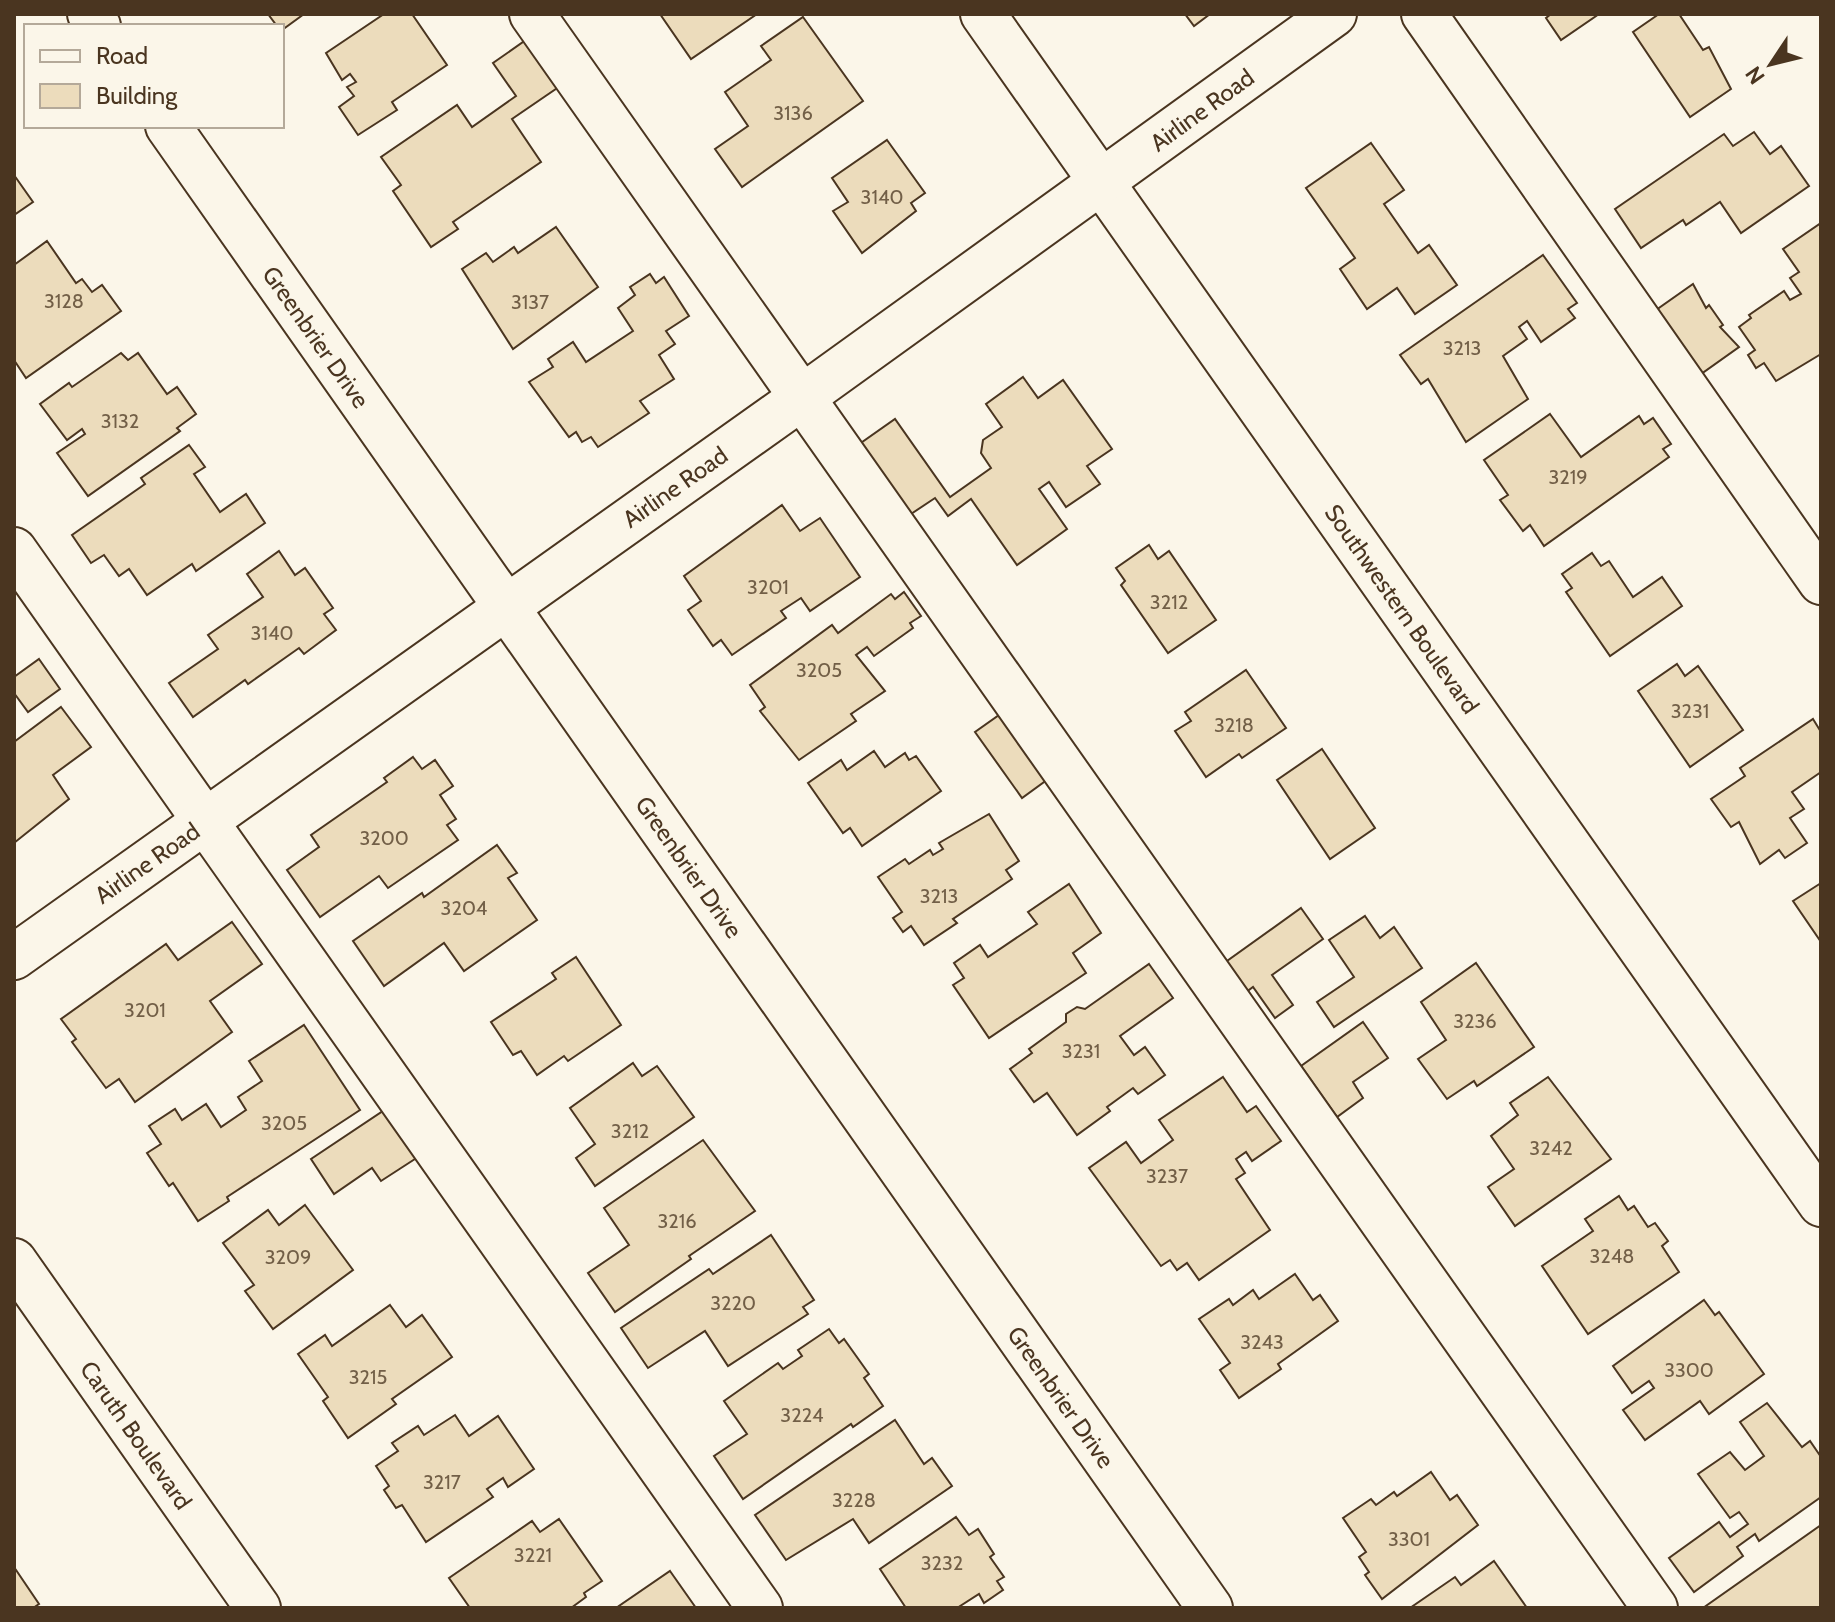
<svg xmlns="http://www.w3.org/2000/svg" width="1835" height="1622" viewBox="0 0 1835 1622" font-family="Cabin,sans-serif">
<style>
.building{fill:#ecdcbc;stroke:#4a3520;stroke-width:2}
.lines{fill:none;stroke-linecap:round;stroke-linejoin:round}
.minor-casing{stroke:#4a3520;stroke-width:48}
.minor{stroke:#fbf6e9;stroke-width:44}
.labels{text-anchor:middle;dominant-baseline:central;stroke-width:6;stroke-linejoin:round;paint-order:stroke}
.number-label{font-size:20px;fill:#725f47}
.street-label{font-size:24px;fill:#4a3520;stroke:#fbf6e9}
</style>
<rect width="100%" height="100%" fill="#fbf6e9"/>
<g class="building">
<polygon points="268,14 304,14 282,30 282,26 277,26"/>
<polygon points="384,14 412,14 447,65 392,102 397,110 358,135 339,107 354,96 347,87 356,82 350,74 342,80 326,53"/>
<polygon points="660,14 757,14 691,59"/>
<polygon points="1185,14 1210,14 1194,26"/>
<polygon points="1551,14 1599,14 1561,40 1546,18"/>
<polygon points="1659,14 1679,14 1703,50 1709,47 1731,89 1690,117 1633,32"/>
<polygon points="803,17 863,101 742,187 715,149 748,126 725,92 771,60 761,46"/>
<polygon points="533,35 566,82 512,119 541,162 453,222 458,229 431,247 393,191 401,185 381,157 457,105 472,127 516,96 493,63"/>
<polygon points="1754,132 1770,154 1781,146 1809,186 1741,233 1720,202 1686,225 1683,220 1641,248 1615,209 1724,134 1733,146"/>
<polygon points="887,140 925,193 911,203 916,211 862,253 833,211 848,202 832,178"/>
<polygon points="1371,143 1404,190 1384,204 1418,253 1429,245 1457,285 1415,314 1397,288 1367,309 1340,269 1355,258 1306,188"/>
<polygon points="14,175 33,202 14,215"/>
<polygon points="1821,223 1821,354 1776,381 1764,363 1756,368 1748,355 1755,350 1739,327 1751,318 1749,315 1784,291 1790,300 1801,294 1790,278 1799,272 1783,249"/>
<polygon points="556,227 598,287 513,349 462,269 486,253 493,262 514,247 518,253"/>
<polygon points="47,241 76,283 82,279 92,292 102,285 121,311 26,378 14,360 14,265"/>
<polygon points="1543,255 1577,303 1568,309 1575,318 1541,342 1527,321 1519,327 1527,339 1503,356 1528,399 1466,442 1428,379 1421,384 1400,355"/>
<polygon points="650,274 656,283 664,277 689,316 666,331 675,344 659,355 674,379 640,401 649,413 598,447 591,437 582,442 576,432 569,437 529,382 553,367 548,359 573,342 586,362 633,331 618,308 635,295 630,287"/>
<polygon points="1693,284 1706,308 1709,305 1723,325 1720,327 1739,347 1694,379 1649,315"/>
<polygon points="121,353 128,360 138,353 167,394 177,387 196,414 177,428 180,431 88,496 57,453 85,434 82,429 67,440 40,404 69,383 72,387"/>
<polygon points="1023,377 1038,398 1063,380 1112,449 1087,466 1100,484 1066,507 1049,482 1039,489 1067,529 1017,565 971,499 948,516 935,498 908,516 858,445 895,419 950,497 991,468 981,453 983,440 1002,427 986,404"/>
<polygon points="1550,414 1581,457 1639,416 1644,424 1653,418 1671,444 1663,449 1669,457 1544,546 1530,525 1523,531 1500,500 1508,495 1484,460"/>
<polygon points="189,445 205,467 194,474 220,512 246,494 265,523 196,571 192,564 147,595 129,569 119,576 104,555 91,563 72,535 145,484 141,478"/>
<polygon points="782,505 800,531 820,518 860,577 810,611 801,598 781,611 786,618 732,655 721,640 713,646 688,610 701,601 684,576"/>
<polygon points="1149,545 1158,559 1169,551 1216,620 1168,653 1121,585 1125,581 1116,568"/>
<polygon points="279,551 295,575 305,568 333,608 324,614 336,630 304,654 299,648 248,684 245,680 193,717 169,683 218,649 208,635 263,597 247,574"/>
<polygon points="1592,553 1601,566 1609,561 1633,597 1662,577 1682,606 1610,656 1566,592 1572,588 1562,574"/>
<polygon points="904,592 921,616 910,623 913,628 874,656 867,647 856,655 885,691 851,714 856,721 799,760 760,711 765,707 750,685 832,625 838,633 891,594 895,599"/>
<polygon points="39,659 60,689 28,712 14,693 14,677"/>
<polygon points="1677,664 1685,676 1698,666 1743,730 1690,767 1638,691"/>
<polygon points="1246,670 1286,728 1242,758 1239,754 1206,777 1175,731 1191,721 1185,712"/>
<polygon points="61,707 91,747 53,775 69,799 14,843 14,742"/>
<polygon points="1009,708 1055,774 1022,798 975,732"/>
<polygon points="1813,719 1821,732 1821,772 1792,792 1804,809 1790,818 1807,843 1785,858 1779,850 1760,864 1739,822 1731,827 1711,799 1745,776 1740,768"/>
<polygon points="1322,749 1375,828 1330,859 1277,780"/>
<polygon points="874,751 885,767 905,753 909,760 916,756 941,791 862,846 850,828 843,833 808,783 841,760 847,770"/>
<polygon points="413,757 422,769 435,760 453,786 440,795 456,819 447,825 458,840 388,888 379,876 320,917 287,870 319,847 311,835 387,782 384,778"/>
<polygon points="989,814 1019,861 1006,870 1012,879 953,919 957,923 924,945 911,926 903,932 893,918 902,912 878,877 905,859 909,864 930,850 933,855 943,849 939,843"/>
<polygon points="497,845 517,873 508,878 537,920 464,971 444,943 384,986 353,941 422,893 424,897"/>
<polygon points="1821,883 1821,942 1793,901"/>
<polygon points="1069,884 1101,933 1073,953 1086,973 989,1038 953,985 964,978 954,963 980,945 988,957 1037,924 1028,912"/>
<polygon points="1301,908 1323,939 1272,975 1293,1005 1275,1018 1253,987 1241,996 1220,966"/>
<polygon points="1365,916 1380,938 1394,927 1422,968 1334,1027 1317,1002 1354,977 1329,940"/>
<polygon points="232,922 262,964 210,1001 232,1032 135,1102 119,1079 106,1088 72,1042 76,1039 61,1019 166,944 178,960"/>
<polygon points="576,957 621,1025 568,1061 564,1056 537,1075 521,1051 513,1055 491,1022 556,979 552,973"/>
<polygon points="1476,963 1534,1047 1477,1086 1474,1081 1447,1099 1418,1059 1446,1040 1421,1002"/>
<polygon points="1149,964 1173,998 1120,1036 1134,1055 1145,1047 1165,1075 1138,1094 1133,1088 1107,1107 1110,1111 1077,1135 1047,1093 1034,1102 1010,1069 1032,1053 1029,1049 1066,1022 1066,1014 1077,1007 1085,1009"/>
<polygon points="1363,1022 1388,1058 1353,1082 1363,1098 1337,1117 1301,1066"/>
<polygon points="304,1025 360,1110 227,1197 229,1201 198,1221 173,1183 169,1186 147,1153 161,1144 149,1126 175,1109 182,1120 206,1104 221,1127 246,1110 238,1097 262,1081 249,1061"/>
<polygon points="633,1063 642,1076 657,1066 694,1117 595,1186 576,1158 595,1144 570,1108"/>
<polygon points="1223,1077 1247,1112 1256,1106 1281,1141 1252,1161 1246,1152 1236,1159 1245,1173 1236,1179 1270,1230 1199,1280 1187,1263 1177,1270 1170,1260 1161,1266 1089,1168 1126,1142 1141,1163 1173,1140 1159,1120"/>
<polygon points="1548,1077 1611,1159 1515,1226 1488,1187 1514,1169 1491,1136 1518,1115 1510,1103"/>
<polygon points="386,1109 418,1157 381,1181 372,1168 334,1194 311,1159"/>
<polygon points="703,1140 755,1211 689,1256 691,1259 615,1312 588,1273 629,1245 604,1208"/>
<polygon points="1619,1196 1628,1210 1634,1206 1648,1227 1655,1223 1668,1241 1662,1246 1679,1272 1588,1334 1542,1266 1593,1231 1585,1219"/>
<polygon points="305,1205 353,1270 273,1329 245,1291 254,1285 223,1243 268,1210 279,1225"/>
<polygon points="771,1235 814,1300 803,1307 808,1314 728,1366 705,1331 648,1368 621,1328 709,1269 713,1274"/>
<polygon points="1295,1274 1313,1300 1320,1295 1338,1321 1278,1364 1281,1369 1239,1398 1220,1370 1230,1363 1199,1319 1229,1299 1233,1305 1253,1290 1259,1299"/>
<polygon points="1704,1300 1715,1315 1719,1312 1764,1374 1709,1414 1700,1401 1645,1440 1623,1410 1654,1388 1649,1381 1632,1393 1613,1366"/>
<polygon points="390,1305 406,1327 422,1315 452,1357 392,1399 396,1404 348,1438 323,1401 328,1397 298,1354 325,1335 332,1346"/>
<polygon points="829,1329 839,1343 844,1339 869,1374 864,1378 883,1406 853,1427 851,1424 743,1499 714,1456 747,1434 724,1401 778,1363 783,1369 802,1356 798,1350"/>
<polygon points="1767,1403 1802,1447 1810,1441 1821,1457 1821,1497 1759,1541 1755,1534 1737,1547 1743,1556 1694,1592 1669,1558 1719,1522 1730,1537 1748,1524 1739,1512 1730,1518 1698,1474 1730,1452 1745,1470 1764,1456 1740,1422"/>
<polygon points="455,1415 469,1436 498,1416 534,1469 508,1487 503,1478 487,1489 493,1497 426,1542 402,1505 396,1508 384,1490 389,1486 376,1466 398,1451 392,1443 418,1426 424,1435"/>
<polygon points="895,1420 924,1464 932,1458 952,1486 869,1543 853,1519 786,1560 755,1515"/>
<polygon points="1431,1472 1450,1500 1457,1495 1478,1525 1382,1599 1365,1575 1369,1572 1359,1557 1366,1552 1343,1518 1371,1499 1376,1505 1394,1492 1397,1496"/>
<polygon points="956,1517 969,1535 978,1529 994,1554 990,1557 1004,1577 997,1581 1003,1590 984,1603 979,1594 957,1608 906,1608 880,1569"/>
<polygon points="559,1519 602,1581 584,1593 586,1597 571,1608 470,1608 449,1578 532,1521 540,1532"/>
<polygon points="1821,1525 1821,1608 1703,1608"/>
<polygon points="1494,1561 1527,1608 1410,1608 1455,1577 1461,1585"/>
<polygon points="14,1567 39,1604 33,1608 14,1608"/>
<polygon points="670,1571 696,1608 616,1608"/>
</g>
<g class="lines">
<defs>
<g id="minor">
<polyline points="90,14 98,26"/>
<polyline points="532,14 1655,1608"/>
<polyline points="983,14 1821,1204"/>
<polyline points="1424,14 1821,582"/>
<polyline points="168,126 1210,1608"/>
<polyline points="14,550 760,1608"/>
<polyline points="14,957 801,398 1334,14"/>
<polyline points="14,1261 258,1608"/>
</g>
</defs>
<use href="#minor" class="minor-casing"/>
<use href="#minor" class="minor"/>
</g>
<g class="labels">
<g class="number-label">
<text x="793" y="113">3136</text>
<text x="882" y="197">3140</text>
<text x="64" y="301">3128</text>
<text x="530" y="302">3137</text>
<text x="1462" y="348">3213</text>
<text x="120" y="421">3132</text>
<text x="1568" y="477">3219</text>
<text x="768" y="587">3201</text>
<text x="1169" y="602">3212</text>
<text x="272" y="633">3140</text>
<text x="819" y="670">3205</text>
<text x="1690" y="711">3231</text>
<text x="1234" y="725">3218</text>
<text x="384" y="838">3200</text>
<text x="939" y="896">3213</text>
<text x="464" y="908">3204</text>
<text x="145" y="1010">3201</text>
<text x="1475" y="1021">3236</text>
<text x="1081" y="1051">3231</text>
<text x="284" y="1123">3205</text>
<text x="630" y="1131">3212</text>
<text x="1551" y="1148">3242</text>
<text x="1167" y="1176">3237</text>
<text x="677" y="1221">3216</text>
<text x="1612" y="1256">3248</text>
<text x="288" y="1257">3209</text>
<text x="733" y="1303">3220</text>
<text x="1262" y="1342">3243</text>
<text x="1689" y="1370">3300</text>
<text x="368" y="1377">3215</text>
<text x="802" y="1415">3224</text>
<text x="442" y="1482">3217</text>
<text x="854" y="1500">3228</text>
<text x="1409" y="1539">3301</text>
<text x="533" y="1555">3221</text>
<text x="942" y="1563">3232</text>
</g>
<g class="street-label">
<text transform="translate(1202 110) rotate(-36)">Airline Road</text>
<text transform="translate(316 337) rotate(55)">Greenbrier Drive</text>
<text transform="translate(675 487) rotate(-35)">Airline Road</text>
<text transform="translate(1402 609) rotate(55)">Southwestern Boulevard</text>
<text transform="translate(147 863) rotate(-35)">Airline Road</text>
<text transform="translate(689 867) rotate(55)">Greenbrier Drive</text>
<text transform="translate(1061 1397) rotate(55)">Greenbrier Drive</text>
<text transform="translate(136 1435) rotate(55)">Caruth Boulevard</text>
</g>
</g>
<rect width="1835" height="1622" fill="none" stroke="#4a3520" stroke-width="32"/>
<rect x="24" y="24" width="260" height="104" fill="#fbf6e9" stroke="#b4a999" stroke-width="2"/>
<rect x="40" y="50" width="40" height="12" fill="#fbf6e9" stroke="#b4a999" stroke-width="2"/>
<text x="96" y="64" font-size="24" fill="#4a3520">Road</text>
<rect x="40" y="84" width="40" height="24" fill="#ecdcbc" stroke="#b4a999" stroke-width="2"/>
<text x="96" y="104" font-size="24" fill="#4a3520">Building</text>
<g transform="translate(1771 64) rotate(235)" stroke="#fbf6e9" stroke-width="6" paint-order="stroke">
<path d="M0-6L14 30L0 20L-14 30Z" fill="#4a3520"/>
<text y="-12" font-size="22" font-weight="bold" text-anchor="middle" fill="#4a3520">N</text>
</g>
</svg>
